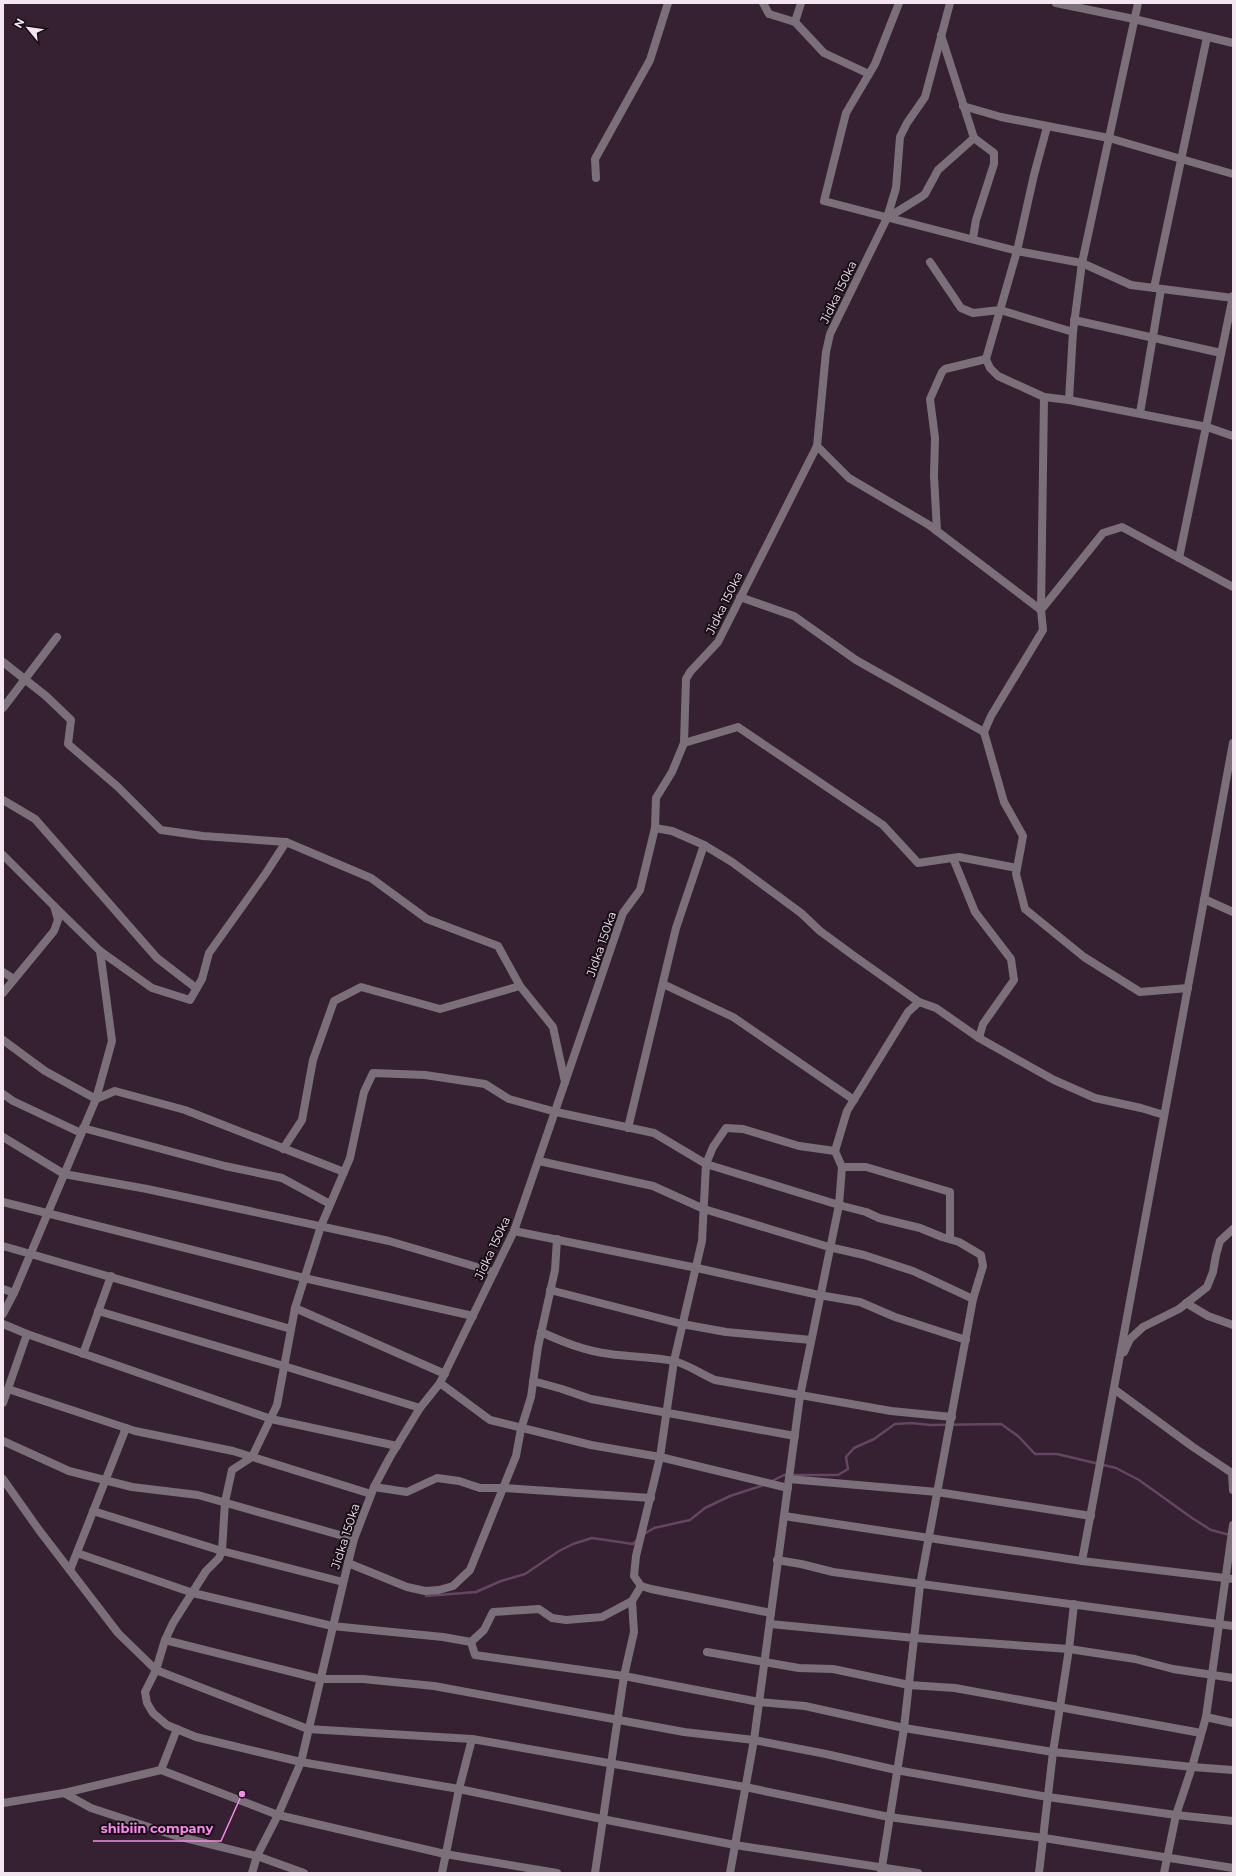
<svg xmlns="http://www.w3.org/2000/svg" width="1236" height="1876" viewBox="0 0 1236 1876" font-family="Montserrat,sans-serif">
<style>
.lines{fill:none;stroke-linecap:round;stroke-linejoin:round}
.stream{stroke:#664563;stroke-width:2.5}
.street{stroke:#7b7079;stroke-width:8}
.labels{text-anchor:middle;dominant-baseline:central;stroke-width:4;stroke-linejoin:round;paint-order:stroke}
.street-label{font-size:12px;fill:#f4e6f1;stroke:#170e16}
.leader{fill:none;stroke:#f888ea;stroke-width:1.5}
.callout-dot{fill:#f888ea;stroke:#170e16;stroke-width:1.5}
.callout-label{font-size:13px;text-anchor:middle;font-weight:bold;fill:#f888ea;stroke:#170e16;stroke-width:4;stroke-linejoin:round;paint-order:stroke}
</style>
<rect width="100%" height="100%" fill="#352132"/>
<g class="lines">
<g class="stream">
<polyline points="793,1475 838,1475 848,1469 846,1457 854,1448 874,1439 895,1424 911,1423 930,1425 1001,1424 1018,1436 1035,1454 1057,1454 1116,1468 1139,1480 1192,1518 1211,1530 1230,1535"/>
<polyline points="772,1481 784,1475 788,1475"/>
<polyline points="644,1534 654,1528 690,1520 705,1508 730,1496 764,1485"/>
<polyline points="426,1596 476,1592 501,1581 525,1574 559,1551 573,1544 592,1538 633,1544 637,1540"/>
</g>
<g class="street">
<polyline points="763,3 769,14 795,22 824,53 869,74"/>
<polyline points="899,3 875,64 846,113 824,201 1017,251 1082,263 1131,285 1233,298"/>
<polyline points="1056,3 1134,19 1233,43"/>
<polyline points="795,22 801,3"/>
<polyline points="963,106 1001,117 1109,138 1233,174"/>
<polyline points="1047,127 1034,175 1017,251 986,359 990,368 998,376 1044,397 1069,400 1207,427 1233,436"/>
<polyline points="596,178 595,159 650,60 668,3"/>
<polyline points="887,218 921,197 925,194 938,170 974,138 941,35"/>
<polyline points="973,238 976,220 994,164 994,153 974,138"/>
<polyline points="930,262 961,308 973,313 1000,310 1073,332"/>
<polyline points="1154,288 1207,37"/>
<polyline points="1074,320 1221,353"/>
<polyline points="1069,400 1073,332 1082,263 1138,3"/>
<polyline points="1140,413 1161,289"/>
<polyline points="817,446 849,478 929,525 1041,610 1043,630 991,716 984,732"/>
<polyline points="937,531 934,476 935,438 930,399 942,372 945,369 986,359"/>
<polyline points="1179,558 1233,296"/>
<polyline points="740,597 794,616 856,660 984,732 1004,802 1023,836 1016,874 1025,909 1084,957 1140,992 1188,988"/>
<polyline points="1041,610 1103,533 1122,527 1233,587"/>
<polyline points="1041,610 1044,397"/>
<polyline points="3,662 46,696 71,720 68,744 118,787 161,830 203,836 286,842 371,878 427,919 498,946 520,986 553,1027 565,1082"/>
<polyline points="3,708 57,637"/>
<polyline points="684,743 738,727 883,825 918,863 959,857 1017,868"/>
<polyline points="3,800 35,819 157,958 196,988"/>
<polyline points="655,828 672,831 704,845 732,862 801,913 820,931 854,956 919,1002 936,1008 979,1038 1054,1080 1095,1098 1141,1108 1164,1115"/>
<polyline points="3,855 54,906 58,920 54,931 3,993"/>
<polyline points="953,858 975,912 1011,959 1014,980 983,1024 979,1038"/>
<polyline points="1204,899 1233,912"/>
<polyline points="54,906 100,951 152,988 190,1000 202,979 209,953 266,873 286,842"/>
<polyline points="3,972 14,979"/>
<polyline points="663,984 733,1017 854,1100"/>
<polyline points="3,1040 45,1071 96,1099 115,1091 185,1110 344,1172"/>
<polyline points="3,1094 13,1101 81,1133"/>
<polyline points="83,1128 225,1166 282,1178 330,1204"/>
<polyline points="628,1128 676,928 704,845"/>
<polyline points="3,1137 64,1174 147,1189 389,1241 494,1272"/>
<polyline points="283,1149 302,1120 313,1060 334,1001 361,987 440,1009 520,986"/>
<polyline points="835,1151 847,1111 908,1012 919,1002"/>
<polyline points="539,1161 653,1186 704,1209 829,1247 864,1255 913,1271 973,1299"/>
<polyline points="842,1167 866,1167 950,1192 950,1239"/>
<polyline points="3,1202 304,1278 473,1316"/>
<polyline points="514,1231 697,1268 819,1295 860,1302 895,1317 966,1340"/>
<polyline points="3,1246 291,1329"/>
<polyline points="3,1289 14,1293"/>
<polyline points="550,1290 682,1324 726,1332 811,1340"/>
<polyline points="1186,1303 1208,1316 1233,1325"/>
<polyline points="295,1308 445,1374"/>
<polyline points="98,1311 284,1366 420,1408"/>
<polyline points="3,1314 14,1293 96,1099 112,1041 100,951"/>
<polyline points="3,1324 27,1334 3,1403"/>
<path d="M541,1332C563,1342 585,1351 610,1354C631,1357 653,1357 674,1361C689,1365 701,1374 715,1380L891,1411L952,1417"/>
<polyline points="27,1334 271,1419 397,1446"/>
<polyline points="1124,1352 1130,1339 1143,1327 1179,1309 1207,1287 1213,1272 1216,1255 1220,1241 1233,1229"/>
<polyline points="83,1354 111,1276"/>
<polyline points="533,1381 562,1389 591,1399 795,1436"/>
<polyline points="440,1383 490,1420 591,1445 660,1457 788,1488"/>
<polyline points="8,1389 135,1431 233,1451 371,1494"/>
<polyline points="1114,1389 1193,1447 1232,1473 1233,1490"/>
<polyline points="3,1441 69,1471 132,1487 198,1495 354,1539"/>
<polyline points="3,1479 39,1530 118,1633 156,1670 308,1729 472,1739 745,1787 889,1817 1044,1838 1233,1868"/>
<polyline points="789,1479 937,1492 1091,1516"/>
<polyline points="374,1487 407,1492 437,1478 459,1481 480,1488 504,1488 651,1498"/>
<polyline points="93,1511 222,1551 343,1582"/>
<polyline points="784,1516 1082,1561 1233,1579"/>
<polyline points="77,1553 193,1593 332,1626 443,1637 471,1642 475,1655 624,1676 634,1632 632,1601 641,1586"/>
<polyline points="777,1560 801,1564 833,1572 1233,1626"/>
<polyline points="1082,1561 1233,743"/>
<polyline points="348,1563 407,1587 425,1591 439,1590 453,1586 470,1570 516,1456 521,1429 531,1397 538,1347 555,1270 557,1239"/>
<polyline points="70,1570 126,1428"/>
<polyline points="771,1613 651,1589 641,1586 634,1576 636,1556 660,1457 674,1361 702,1241 706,1164 713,1147 726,1128 743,1129 799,1146 835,1151 842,1167 839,1205 706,1164 654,1133 556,1112 509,1099 485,1084 425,1075 373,1073 364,1092 350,1158 321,1226 295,1308 277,1405 252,1457 232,1470 225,1502 222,1551 219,1558 206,1571 173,1623 165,1640 156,1670 145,1692 147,1703 153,1713 167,1725 196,1737 301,1762 459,1789 602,1819 735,1845 918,1873"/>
<polyline points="770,1624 915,1638 1069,1649 1135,1659 1173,1669 1233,1678"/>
<polyline points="165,1640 320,1679 363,1679 434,1686 684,1732 754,1740 826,1754 896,1770 1048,1797 1176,1815 1233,1821"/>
<polyline points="471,1642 484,1630 493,1612 539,1609 552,1618 566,1620 602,1617 632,1601"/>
<polyline points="707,1652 799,1668 833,1669 909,1685 955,1688 1201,1733"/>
<polyline points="1206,1717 1233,1723"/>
<polyline points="161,1770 177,1729"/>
<polyline points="64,1793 91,1808 173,1835 257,1856 304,1873"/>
<polyline points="3,1803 64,1793 161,1770 278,1815 445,1854 557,1873"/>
<polyline points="252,1873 257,1856 278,1815 301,1762 348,1563 354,1539 374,1487 390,1457 420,1408 440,1383 514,1231 623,913 640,890 655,828 656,798 672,772 684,743 686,679 690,672 718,642 817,446 826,352 830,334 887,218 896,188 900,137 907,123 925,97 950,3"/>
<polyline points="442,1873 459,1789 472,1739"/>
<polyline points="595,1873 624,1676 759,1702 805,1706 904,1728 1053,1752 1192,1767 1233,1770"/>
<polyline points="730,1873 754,1740 800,1396 839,1205 866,1212 879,1218 920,1228 942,1237 959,1242 981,1255 983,1266 973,1299 920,1585 904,1728 881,1873"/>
<polyline points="1039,1873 1053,1752 1069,1649 1074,1604"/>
<polyline points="1164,1873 1176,1815 1192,1767 1206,1717 1233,1525"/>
</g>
</g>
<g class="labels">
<g class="street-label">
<text transform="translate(838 292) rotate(-64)">Jidka 150ka</text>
<text transform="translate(724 603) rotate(-64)">Jidka 150ka</text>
<text transform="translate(601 944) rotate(-71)">Jidka 150ka</text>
<text transform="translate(492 1248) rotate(-65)">Jidka 150ka</text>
<text transform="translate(345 1536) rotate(-72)">Jidka 150ka</text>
</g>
</g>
<path class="leader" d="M242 1794L221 1841H93"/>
<circle class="callout-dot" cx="242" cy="1794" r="4"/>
<g class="callout-label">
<text x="157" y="1833">shibiin company</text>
</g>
<rect width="1236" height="1876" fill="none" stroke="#f4e6f1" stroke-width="8"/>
<g transform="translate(28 28) rotate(299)" stroke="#170e16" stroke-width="3" paint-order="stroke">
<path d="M0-3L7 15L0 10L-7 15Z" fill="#f4e6f1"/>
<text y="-6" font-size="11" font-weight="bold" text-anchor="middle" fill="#f4e6f1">N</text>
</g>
</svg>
